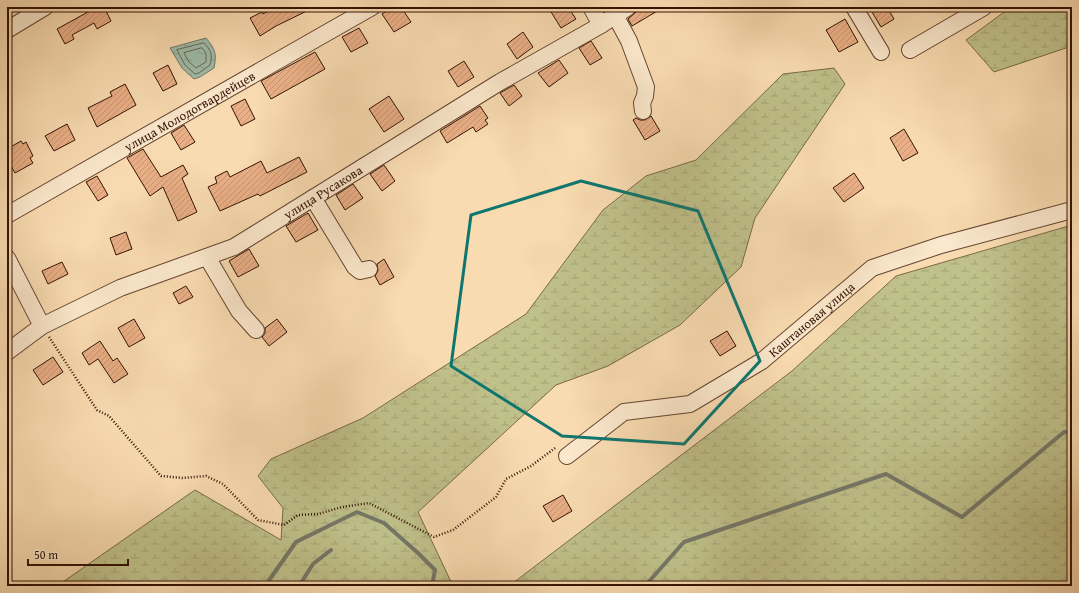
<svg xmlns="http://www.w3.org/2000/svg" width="1079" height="593" viewBox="0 0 1079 593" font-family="'Gentium Book Plus',serif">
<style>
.wetland{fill:url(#wetland-marsh);stroke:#7a6947}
.water{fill:url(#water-ripples);stroke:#747767}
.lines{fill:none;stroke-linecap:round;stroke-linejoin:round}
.shore{stroke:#696656;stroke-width:1}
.stream{stroke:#747767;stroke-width:4}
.building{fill:url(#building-hatch);stroke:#341204}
.minor-casing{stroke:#65442f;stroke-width:18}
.path{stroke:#341204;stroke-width:2.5;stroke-dasharray:1 2;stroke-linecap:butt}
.minor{stroke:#fbe8cc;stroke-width:16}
.marked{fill:none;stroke:#0f766e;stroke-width:3;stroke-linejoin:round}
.labels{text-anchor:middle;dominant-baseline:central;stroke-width:3;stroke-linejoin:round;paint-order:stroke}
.street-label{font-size:13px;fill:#341204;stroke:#fbe8cc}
</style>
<defs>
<pattern id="wetland-marsh" width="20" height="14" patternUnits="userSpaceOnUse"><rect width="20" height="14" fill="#bfc08a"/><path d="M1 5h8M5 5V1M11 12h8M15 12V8" fill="none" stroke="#a5a475"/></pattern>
<pattern id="water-ripples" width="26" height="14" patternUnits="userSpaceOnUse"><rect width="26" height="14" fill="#9ebba9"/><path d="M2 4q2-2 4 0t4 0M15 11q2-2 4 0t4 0" fill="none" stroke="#89a090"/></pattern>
<pattern id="building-hatch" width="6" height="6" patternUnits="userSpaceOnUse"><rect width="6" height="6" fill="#eaaf86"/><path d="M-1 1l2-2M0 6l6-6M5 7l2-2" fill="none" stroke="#c99672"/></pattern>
</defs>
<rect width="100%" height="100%" fill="#f9dbb1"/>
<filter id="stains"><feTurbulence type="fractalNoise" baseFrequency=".005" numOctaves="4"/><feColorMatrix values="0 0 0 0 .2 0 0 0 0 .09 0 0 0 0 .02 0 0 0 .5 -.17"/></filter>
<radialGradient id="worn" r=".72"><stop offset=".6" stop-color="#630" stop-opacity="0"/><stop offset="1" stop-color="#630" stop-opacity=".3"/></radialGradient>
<g class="wetland">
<polygon points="1011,7 1072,7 1072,46 994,72 966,40"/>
<polygon points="834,68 845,84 755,218 741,267 680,325 608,366 556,385 418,512 453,586 57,586 195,490 281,540 283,508 258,476 271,459 363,418 526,314 603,210 646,176 696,160 783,74"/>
<polygon points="1072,225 1072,586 509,586 792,371 896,276"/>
</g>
<path class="water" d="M206,38C215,49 217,53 214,68L200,77L194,79L182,68L170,48Z"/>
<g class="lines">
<g class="shore">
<path d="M204,43C211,50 213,55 210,65L199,73L195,74L185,65L177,50Z"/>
<polygon points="202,48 206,53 206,62 196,68 189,62 184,53"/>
</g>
<g class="stream">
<polyline points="265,586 296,542 357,512 384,523 418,553 435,570 432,586"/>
<polyline points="299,586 313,564 331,550"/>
<polyline points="645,586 684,542 886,474 962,517 1064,432 1072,433"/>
</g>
</g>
<g class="building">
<polygon points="97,7 104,7 111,21 97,29 94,23 72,35 74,39 65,44 57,29"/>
<polygon points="276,7 315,7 276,26 260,36 250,18 262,12 263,14"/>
<polygon points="393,7 401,7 411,22 394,32 382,14"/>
<polygon points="548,7 568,7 576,19 561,28"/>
<polygon points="637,7 664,7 632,26 628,19 636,12"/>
<polygon points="869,7 887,7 894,19 881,27"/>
<polygon points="845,19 858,42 839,52 826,30"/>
<polygon points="359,28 368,43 351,52 342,37"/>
<polygon points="523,32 533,47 517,59 507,44"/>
<polygon points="591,41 602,58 590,65 579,48"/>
<polygon points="315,52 325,69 271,99 261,81"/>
<polygon points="559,60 568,73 549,87 538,73"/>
<polygon points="464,61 474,77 458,87 448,71"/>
<polygon points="168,65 177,84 163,91 153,73"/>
<polygon points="125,84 136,105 97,127 88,108 112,96 110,92"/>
<polygon points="514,85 522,96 509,106 500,93"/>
<polygon points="389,96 404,119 384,132 369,109"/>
<polygon points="245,99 255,119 241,126 231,106"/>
<polygon points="480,106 488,118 485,120 488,124 476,132 473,127 447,143 440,131"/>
<polygon points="651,116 660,131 645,140 633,120 636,118 640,120 645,120"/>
<polygon points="67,124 75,140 54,151 45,136"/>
<polygon points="184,125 195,142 181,150 171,133"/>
<polygon points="904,129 918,153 903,161 890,138"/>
<polygon points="21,141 23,144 26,142 33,156 30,158 33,163 15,173 7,159 7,149"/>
<polygon points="143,149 161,177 183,165 188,174 182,178 197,212 178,221 163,187 150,196 127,158"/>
<polygon points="299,157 307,172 260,196 258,194 220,211 208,187 217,183 215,177 227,171 230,177 261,161 267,173"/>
<polygon points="384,165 395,181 382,191 370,174"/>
<polygon points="854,173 864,188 844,202 833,188"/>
<polygon points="97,176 108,195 98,201 86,182"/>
<polygon points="353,184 363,198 345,210 336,195"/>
<polygon points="308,213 318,230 296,242 286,226"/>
<polygon points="126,232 132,249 116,255 110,238"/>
<polygon points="249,249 259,266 238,277 229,261"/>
<polygon points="384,259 394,277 380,285 375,276 378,271 377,264"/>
<polygon points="62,262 68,274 48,284 42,271"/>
<polygon points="186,286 193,297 179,304 173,293"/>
<polygon points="134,319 145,338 129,347 118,328"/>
<polygon points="277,319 287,332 269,346 262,337 265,333 265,328"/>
<polygon points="727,331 736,346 720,356 710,341"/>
<polygon points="100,341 113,361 117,358 128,374 114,383 98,359 89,365 82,353"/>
<polygon points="53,357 63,372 43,385 33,370"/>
<polygon points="563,495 572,511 553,522 543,506"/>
</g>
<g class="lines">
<defs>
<g id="minor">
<polyline points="591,7 601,25"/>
<polyline points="854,7 881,52"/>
<polyline points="615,15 629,41 646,87 645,96 642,103 643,111"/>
<polyline points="7,30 45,7"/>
<polyline points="910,50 984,7"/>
<polyline points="313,198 355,267 360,271 369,269"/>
<path id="s1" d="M7,215L372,7"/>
<polyline points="207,257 239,311 256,330"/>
<polyline points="7,258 42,326"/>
<path id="s2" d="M7,352L42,326L120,288L234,247L500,82L601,25L628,7"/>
<path id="s3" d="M567,456L624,412L690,404L762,361L872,268L941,245L1072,210"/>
</g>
</defs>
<use href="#minor" class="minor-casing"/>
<polyline class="path" points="49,337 97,410 109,416 161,476 183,478 206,476 223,484 258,520 284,525 298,515 318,514 342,507 369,503 434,537 453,530 496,497 506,479 531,466 555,448"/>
<use href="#minor" class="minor"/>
</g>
<path class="marked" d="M581,181L698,211L760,361L684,444L562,436L451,366L471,215Z"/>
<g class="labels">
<g class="street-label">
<text stroke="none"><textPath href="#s1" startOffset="210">улица Молодогвардейцев</textPath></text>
<text stroke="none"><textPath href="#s2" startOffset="356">улица Русакова</textPath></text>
<text stroke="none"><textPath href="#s3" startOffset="287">Каштановая улица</textPath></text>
</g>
</g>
<rect width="1079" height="593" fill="none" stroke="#f9dbb1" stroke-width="24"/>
<rect x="8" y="8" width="1063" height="577" fill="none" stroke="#341204" stroke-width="2"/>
<rect x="12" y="12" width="1055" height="569" fill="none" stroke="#341204"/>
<path d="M28 559v6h100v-6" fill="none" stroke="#341204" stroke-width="2"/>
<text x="34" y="559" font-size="12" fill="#341204" stroke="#fbe8cc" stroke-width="3" paint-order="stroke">50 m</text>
<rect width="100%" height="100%" filter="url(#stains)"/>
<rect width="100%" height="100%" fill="url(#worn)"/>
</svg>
